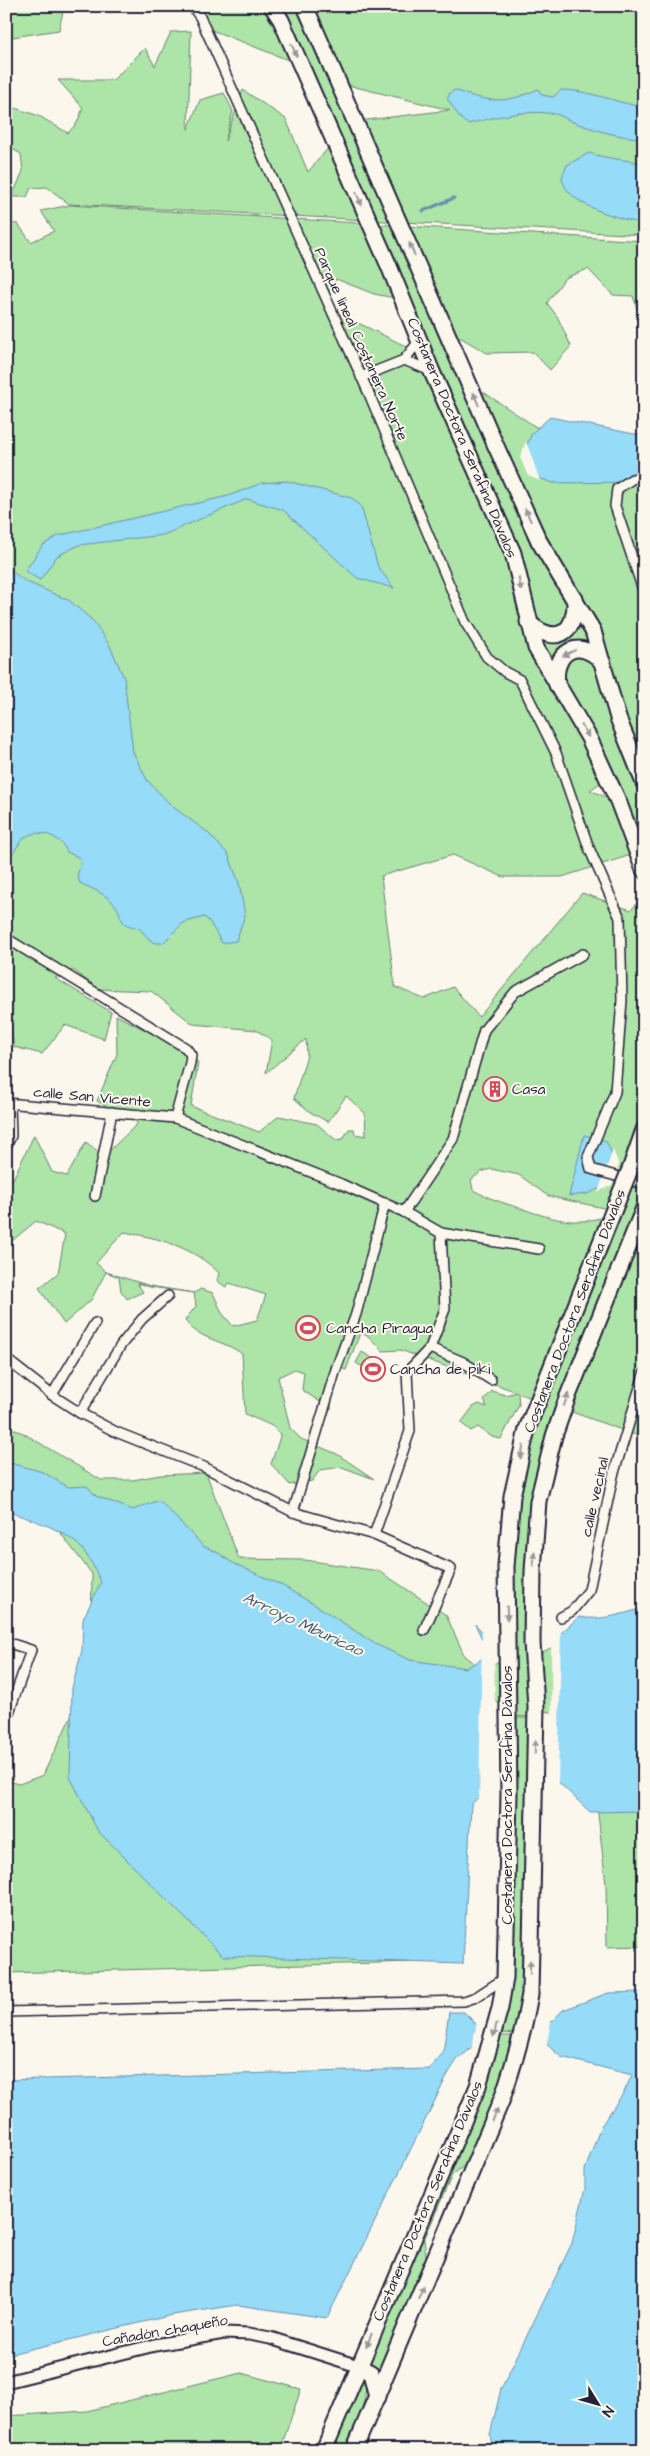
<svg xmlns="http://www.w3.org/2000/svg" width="650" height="2456" viewBox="0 0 650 2456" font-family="'Architects Daughter',sans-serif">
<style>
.green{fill:#ade4a7;stroke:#688371;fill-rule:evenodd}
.water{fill:#96dbf8;stroke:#6891ac}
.pier{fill:#fbf7ec}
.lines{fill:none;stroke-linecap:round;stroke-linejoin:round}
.stream{stroke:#6891ac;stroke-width:3}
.street-casing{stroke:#22223b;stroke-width:12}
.secondary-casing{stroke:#22223b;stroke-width:15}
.highway-casing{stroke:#22223b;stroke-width:19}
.street{stroke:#fbf7ec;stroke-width:9}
.secondary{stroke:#fbf7ec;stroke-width:11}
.highway{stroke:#fbf7ec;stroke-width:15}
.highway-bridge-casing{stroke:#22223b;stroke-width:19;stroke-linecap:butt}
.highway-bridge{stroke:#fbf7ec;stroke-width:15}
.oneway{fill:#99979c}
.labels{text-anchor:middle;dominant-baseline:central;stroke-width:4;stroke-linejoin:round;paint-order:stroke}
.street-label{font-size:15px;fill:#22223b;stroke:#fbf7ec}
.poi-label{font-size:15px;fill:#22223b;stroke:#fbf7ec;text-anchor:start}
.water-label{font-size:16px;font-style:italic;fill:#455a74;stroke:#fbf7ec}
</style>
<rect width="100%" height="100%" fill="#fbf7ec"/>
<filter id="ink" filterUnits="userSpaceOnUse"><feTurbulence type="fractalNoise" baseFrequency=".02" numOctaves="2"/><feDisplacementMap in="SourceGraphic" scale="10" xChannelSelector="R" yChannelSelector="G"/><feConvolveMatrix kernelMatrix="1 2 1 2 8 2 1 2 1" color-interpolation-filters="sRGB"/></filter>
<g filter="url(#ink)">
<g class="green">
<polygon points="6,6 80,6 63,11 59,30 6,38"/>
<path d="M209,6H644V235L69,204L47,187L31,188L27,197H12L23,171L21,154L6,145V105L39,116L68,133L77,123L83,108L58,80H113L145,48L155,66L171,32L191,31L188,129L200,100L224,93L233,111L225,141L243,90L286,119L308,172L339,135L311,69L204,27L194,13ZM331,78L351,86L450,110L350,122Z"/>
<path d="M70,205L644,241V318L639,315L633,296L613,295L588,269L565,278L547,303L557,316L571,346L550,370L533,352L487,353L456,335L431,310L459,376L536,427H591L644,443V762L625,760L644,805V848L637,831L634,854L562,877H503L453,855L381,876L395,987L424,999L453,987L479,1017L582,893L631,910L644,895V1211L629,1237L644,1247V1438L558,1407L549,1433L534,1656L557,1645L644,1623V1946L607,1947L606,1885L597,1805L555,1713L529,1708L528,1717L511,1716V1704L483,1699L90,1703L92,1574L58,1530L6,1505V1426L23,1433L101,1480H133L160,1475L206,1473L239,1559L305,1560L379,1571L446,1615L465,1657L483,1669L504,1659L513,1545L523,1470L543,1402L518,1393L519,1405L501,1439L492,1437L478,1427L471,1431L461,1423L473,1407L479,1404L487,1407L484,1400L492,1391L505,1395L517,1392L400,1350L383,1351L368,1336L360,1333L346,1370L330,1364L333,1381L331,1409L302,1390L304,1372L295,1369L278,1377L290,1428L301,1439L337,1454L374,1479L342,1467L320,1470L312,1481L290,1485L271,1464L281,1434L272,1426L245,1414L242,1354C224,1340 196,1339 185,1320L196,1306L194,1293L150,1287L137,1283L143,1292L127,1299L121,1291L119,1277L106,1272L91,1300L64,1324L39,1288L58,1273L65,1234L36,1221L13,1240L6,1242V1152L8,1177L13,1179L34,1135L52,1172L67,1176L86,1142L104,1156L138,1123L97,1101L117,1054L116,1015L155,1035L183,1040L198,1063L191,1106L259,1132L279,1116L317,1124L336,1140L343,1139L349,1129H354L355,1134L366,1136L365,1113L346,1096L328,1122L310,1112L294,1098L307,1055L306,1039L266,1073L272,1040L256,1030L193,1024L151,991L98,989L73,970L55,978L111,1012L104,1039L65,1025L42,1054L14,1047L10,1024L6,1027V223L18,224L31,242L54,231L41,211ZM336,279L374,294L410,301L436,361L338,313L329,293ZM612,769L628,807L590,790L609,777ZM491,1169L519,1175L548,1196L617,1211C582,1229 555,1220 520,1208C503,1203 488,1198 473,1190L471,1180L481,1172ZM124,1232C159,1238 193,1247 219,1273L217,1281L226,1287L229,1283L266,1295L257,1320L233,1326L222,1313L213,1293L201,1289L194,1293L150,1286L106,1272L96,1263Z"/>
<polygon points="362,1352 381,1363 377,1375 356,1363"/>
<polygon points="76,1706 453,1961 6,1973 6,1780 19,1784 43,1775"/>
<polygon points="511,1718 529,1718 525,1984 516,2034 500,2033"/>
<polygon points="499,2036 516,2036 507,2068 468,2163 452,2175 424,2240 427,2262 379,2373 368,2361"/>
<polygon points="241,2373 301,2389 280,2450 6,2450 6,2416 87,2411"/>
<path d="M361,2376H364C371,2401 353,2427 344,2450H332Z"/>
</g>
<g class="water">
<path d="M538,89L542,95L553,97L561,90C591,90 615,103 644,107V138C620,138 595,130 573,122C567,120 562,115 555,114C526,109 496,117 468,124C458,119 455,108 447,99L450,93L455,90C488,103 506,104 538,89Z"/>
<path d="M589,153C607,159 625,159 644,164V224C621,219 564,205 562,177L567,165Z"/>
<polygon points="550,417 644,436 644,482 553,483 530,475 522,456 532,433"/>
<polygon points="287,481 352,498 361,506 378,567 394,588 357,578 283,510 247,499 163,535 79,545 57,556 40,580 25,571 42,546 57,536 228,496 262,483"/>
<path d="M6,567L25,581L70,601L93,621L110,646L124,678L133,752L147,780L173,807L206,831L228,854L239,883L245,915L236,941L222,943L209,921L204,917L183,923L163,943H156L150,940L139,928C115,924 125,918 115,905C107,894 92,889 80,883L77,875L81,865L80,858L67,852C61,836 38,827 24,838C19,843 14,852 10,858H6Z"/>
<polygon points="584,1135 606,1141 617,1165 610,1184 587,1194 569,1196"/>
<path d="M6,1458L10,1463L43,1472L68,1487L87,1486L96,1496L133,1510L159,1500L203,1546L217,1552L231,1562L283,1586L325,1611L375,1644L410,1660L466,1668L482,1659L484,1643L475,1624L491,1641L494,1780L471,1805L463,1964L223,1956L98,1831L70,1777L72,1688L82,1650L83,1619L101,1582C94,1568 87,1551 75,1542C56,1526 29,1519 6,1511Z"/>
<path d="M640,1609L644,1610V1811L590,1812L555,1779L553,1640L579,1617C602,1621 618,1615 640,1609Z"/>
<polygon points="644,1992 644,2450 493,2450 490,2435 501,2389 572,2243 585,2189 585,2170 601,2126 624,2092 632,2075 561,2057 543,2041 545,2028 563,2010 608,1993"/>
<polygon points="449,2012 464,2012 481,2029 480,2041 457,2060 448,2074 327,2318 238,2305 173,2315 6,2355 6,2080 429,2069 443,2053"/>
</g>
<g class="pier">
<polygon points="526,441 540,481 528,476 520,457"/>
<polygon points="613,1150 619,1165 612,1185 598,1192"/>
<polygon points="482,1628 494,1640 496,1780 479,1801"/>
<polygon points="561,1630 558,1786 552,1779 551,1640"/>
<polygon points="552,2017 546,2047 540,2041 542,2028"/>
<polygon points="477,2021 484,2029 482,2041 471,2052"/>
</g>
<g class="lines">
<polyline class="stream" points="423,211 454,198"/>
<defs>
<g id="street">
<polyline points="192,6 200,17 370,396 465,622 487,657 505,672 520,680 556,753 589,848 620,918 622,1000 615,1092 588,1157 591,1169 644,1184"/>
<polyline points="404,360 431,371"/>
<polyline points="361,377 404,360 420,340"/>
<polyline points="644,476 632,479 617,489 615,506 644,593"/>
<polyline points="6,938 186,1048 191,1055 190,1063 175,1118"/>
<polyline points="6,1103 175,1118 341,1184 404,1212 441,1233 539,1249"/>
<polyline points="6,1147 11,1136 10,1104"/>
<polyline points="95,1196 112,1112"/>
<polyline points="404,1212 453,1139 484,1030 515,992 583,954"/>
<polyline points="430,1348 463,1362 491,1380"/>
<polyline points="6,1359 52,1395 80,1413 116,1432 204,1467 293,1512 374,1535 451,1569 424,1630"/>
<polyline points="52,1395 95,1323"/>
<polyline points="80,1413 121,1345 142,1319 168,1296"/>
<polyline points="293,1512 336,1369 356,1314 385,1203"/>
<polyline points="374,1535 410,1431 407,1372 430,1348 445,1309 441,1233"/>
<polyline points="561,1617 572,1611 589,1590 613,1476 644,1374"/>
<polyline points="6,1642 31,1650 6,1721"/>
<polyline points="6,2012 464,2001 476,1997 505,1978"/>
</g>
<polyline id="secondary" points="6,2382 155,2345 224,2333 249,2334 270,2338 358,2366"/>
<g id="highway">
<polyline points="272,6 281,20 389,266 432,372 513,553 536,648 589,738 618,801 644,870"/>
<polyline points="305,6 495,444 539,541 593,631 618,718 644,783"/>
<path d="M528,622C555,646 576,635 575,599"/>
<path d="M557,685C552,651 580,636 603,663"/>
<polyline points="631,1167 644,1130"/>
<polyline points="358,2366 371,2373 377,2397"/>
<polyline points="324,2450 478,2086 500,2008 505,1978 509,1793 506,1566 512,1496 527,1429 620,1194"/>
<path d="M354,2450L502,2099C514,2064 524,2030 530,1994L536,1707L532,1642L533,1571L538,1501L554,1436L568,1396L644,1208"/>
</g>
</defs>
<use href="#street" class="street-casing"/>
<use href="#secondary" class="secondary-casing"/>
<use href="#highway" class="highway-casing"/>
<use href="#street" class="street"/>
<use href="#secondary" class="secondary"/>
<use href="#highway" class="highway"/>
<defs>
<polyline id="highway-bridge" points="620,1194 631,1167"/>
</defs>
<use href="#highway-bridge" class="highway-bridge-casing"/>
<use href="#highway-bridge" class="highway-bridge"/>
</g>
<defs><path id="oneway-solid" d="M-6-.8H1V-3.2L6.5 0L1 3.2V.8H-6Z" transform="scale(1.25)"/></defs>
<g class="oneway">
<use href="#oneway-solid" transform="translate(294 50) rotate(66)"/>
<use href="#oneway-solid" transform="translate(359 199) rotate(66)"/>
<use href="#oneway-solid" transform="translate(412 249) rotate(-113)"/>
<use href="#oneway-solid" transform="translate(476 399) rotate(-113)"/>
<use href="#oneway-solid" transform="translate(528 515) rotate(-114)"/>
<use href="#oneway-solid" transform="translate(520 584) rotate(78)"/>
<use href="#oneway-solid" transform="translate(569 653) rotate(155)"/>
<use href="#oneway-solid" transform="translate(585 731) rotate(59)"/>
<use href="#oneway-solid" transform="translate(566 1400) rotate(-70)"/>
<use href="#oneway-solid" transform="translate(522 1452) rotate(103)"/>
<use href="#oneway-solid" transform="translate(534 1559) rotate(-86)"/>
<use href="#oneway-solid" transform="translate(507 1613) rotate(89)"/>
<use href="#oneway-solid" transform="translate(535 1747) rotate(-88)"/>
<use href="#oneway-solid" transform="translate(530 1967) rotate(-89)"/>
<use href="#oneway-solid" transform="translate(495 2030) rotate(104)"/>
<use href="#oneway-solid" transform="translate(495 2115) rotate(-68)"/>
<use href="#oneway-solid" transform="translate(421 2292) rotate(-67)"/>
<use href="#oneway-solid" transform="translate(369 2340) rotate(114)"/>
</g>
</g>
<defs>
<symbol id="building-ring" viewBox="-11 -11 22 22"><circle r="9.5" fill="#fbf7ec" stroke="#d1495b" stroke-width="1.5"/><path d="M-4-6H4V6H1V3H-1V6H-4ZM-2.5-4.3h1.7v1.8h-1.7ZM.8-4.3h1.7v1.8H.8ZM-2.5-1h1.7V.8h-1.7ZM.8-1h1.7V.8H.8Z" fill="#d1495b"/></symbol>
<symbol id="stadium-ring" viewBox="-11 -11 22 22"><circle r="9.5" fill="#fbf7ec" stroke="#d1495b" stroke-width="1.5"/><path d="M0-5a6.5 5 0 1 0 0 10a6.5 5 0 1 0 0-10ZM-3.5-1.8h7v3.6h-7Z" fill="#d1495b"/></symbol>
</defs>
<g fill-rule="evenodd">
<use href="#building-ring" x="481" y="1075" width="28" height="28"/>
<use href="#stadium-ring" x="294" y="1314" width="28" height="28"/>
<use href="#stadium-ring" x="359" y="1355" width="28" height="28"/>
</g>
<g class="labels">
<g class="street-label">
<text transform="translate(361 344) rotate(66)">Parque lineal Costanera Norte</text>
<text transform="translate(462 438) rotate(67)">Costanera Doctora Serafina Dávalos</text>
<text transform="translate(92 1097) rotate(5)">calle San Vicente</text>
<text transform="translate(575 1311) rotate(-69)">Costanera Doctora Serafina Dávalos</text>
<text transform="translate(595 1497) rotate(-77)">calle vecinal</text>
<text transform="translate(507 1795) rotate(-90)">Costanera Doctora Serafina Dávalos</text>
<text transform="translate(428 2201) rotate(-67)">Costanera Doctora Serafina Dávalos</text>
<text transform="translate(165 2331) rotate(-10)">Cañadón chaqueño</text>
</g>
<g class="poi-label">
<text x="512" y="1089">Casa</text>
<text x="326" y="1328">Cancha Piragua</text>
<text x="390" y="1369">Cancha de piki</text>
</g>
<g class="water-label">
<text transform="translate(303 1624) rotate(25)">Arroyo Mburicao</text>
</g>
</g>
<rect width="650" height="2456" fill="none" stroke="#fbf7ec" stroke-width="25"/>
<rect x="12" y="12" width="625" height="2431" fill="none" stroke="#22223b" stroke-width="2" filter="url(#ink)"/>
<g transform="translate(598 2404) rotate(127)" stroke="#fbf7ec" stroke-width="4" paint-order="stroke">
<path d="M0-4L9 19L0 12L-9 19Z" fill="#22223b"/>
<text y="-8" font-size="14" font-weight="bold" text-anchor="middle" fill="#22223b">N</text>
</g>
</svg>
